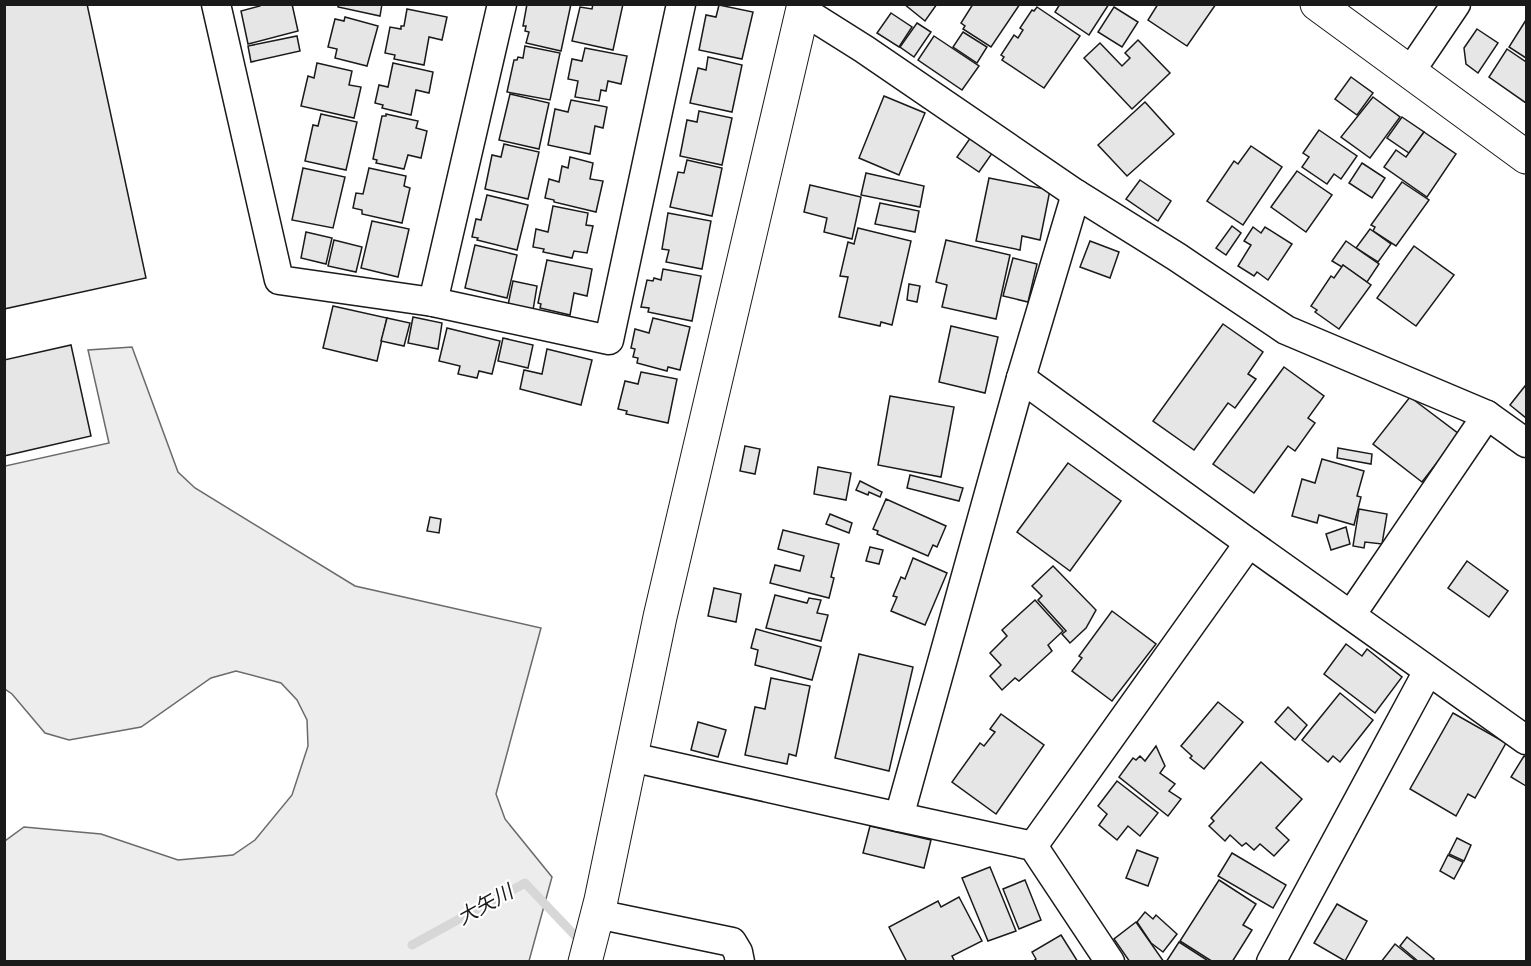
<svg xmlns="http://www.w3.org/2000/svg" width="1531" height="966" viewBox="0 0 1531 966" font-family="Signika,'Noto Sans JP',sans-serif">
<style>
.green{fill:#ededed;stroke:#6a6a6a;stroke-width:1.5}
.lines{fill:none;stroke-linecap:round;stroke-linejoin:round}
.stream{stroke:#d7d7d7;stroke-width:9}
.building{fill:#e6e6e6;stroke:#1a1a1a;stroke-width:1.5}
.minor-casing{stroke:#1a1a1a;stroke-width:31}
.tertiary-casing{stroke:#1a1a1a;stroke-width:35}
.minor{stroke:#fff;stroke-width:28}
.tertiary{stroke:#fff;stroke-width:33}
.labels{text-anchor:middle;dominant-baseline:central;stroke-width:4.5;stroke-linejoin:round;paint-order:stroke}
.water-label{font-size:20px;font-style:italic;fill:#1a1a1a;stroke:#fff}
</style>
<rect width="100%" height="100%" fill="#fff"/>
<polygon class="green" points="132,347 178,472 195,488 355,586 541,628 496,794 505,819 552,877 529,961 5,961 5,841 24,827 101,834 178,860 233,855 255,840 292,795 308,746 307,720 297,700 281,683 236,671 211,678 141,727 69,740 45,733 12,694 5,689 5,466 109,443 88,350"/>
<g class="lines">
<polyline class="stream" points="412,945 525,883 582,943"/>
</g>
<g class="building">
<polygon points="4,4 87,4 146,278 4,309"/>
<polygon points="260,4 292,4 298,31 248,44 241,11 260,6"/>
<polygon points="338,4 382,4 380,16 338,7"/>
<polygon points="527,4 571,4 561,51 526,43 529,32 525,31 526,26 523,26"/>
<polygon points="593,4 623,4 613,50 572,41 580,7 592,9"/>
<polygon points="904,4 937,4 925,21"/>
<polygon points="973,4 1020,4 991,47 963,29 965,26 961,23"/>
<polygon points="1060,4 1109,4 1089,35 1055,12"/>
<polygon points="1158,4 1216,4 1187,46 1148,20"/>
<polygon points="719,5 753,12 742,59 699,50 706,15 716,17"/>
<polygon points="1037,7 1080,36 1044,88 1002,60 1004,57 1001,55 1014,35 1018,38 1023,30 1020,28 1032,10 1034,11"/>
<polygon points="1114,7 1138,22 1122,47 1098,32"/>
<polygon points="407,9 447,17 442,40 429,37 424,65 394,59 395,55 385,53 390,27 401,29 401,26 404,26"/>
<polygon points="891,13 912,27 899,47 877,33"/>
<polygon points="345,17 378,26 367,66 335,58 337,49 328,47 335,19 344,21"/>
<polygon points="1526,20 1526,58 1509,47"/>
<polygon points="917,23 931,32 914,57 900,47"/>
<polygon points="1477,29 1498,43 1478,73 1466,64 1464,48"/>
<polygon points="963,32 987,47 977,63 953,47"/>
<polygon points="297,36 300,51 251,62 248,46"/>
<polygon points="934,36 979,66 962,90 918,60"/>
<polygon points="1138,40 1170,73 1132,109 1084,58 1100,43 1122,66 1130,58 1125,53"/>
<polygon points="525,46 560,53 550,100 507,92 514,60 517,60 518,57 523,58"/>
<polygon points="585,48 627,56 621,84 608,81 606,91 601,90 599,101 575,97 578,81 568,79 572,59 582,61"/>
<polygon points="1507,49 1526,62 1526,103 1489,77"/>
<polygon points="708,57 742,65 732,112 690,103 698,68 706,70"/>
<polygon points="317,63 352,71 349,85 361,87 354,118 301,106 308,76 314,78"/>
<polygon points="393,63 433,72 429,93 416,90 411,115 382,108 383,105 375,103 379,85 388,87"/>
<polygon points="1351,77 1373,93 1357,115 1335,99"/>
<polygon points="510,94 549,103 539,149 499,140"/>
<polygon points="884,96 925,113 899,175 859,158"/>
<polygon points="1373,97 1400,117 1370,158 1341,137"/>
<polygon points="571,100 607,107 603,128 595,126 590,154 548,145 555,109 568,112"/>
<polygon points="1145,102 1174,134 1127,176 1098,145"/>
<polygon points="699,111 732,118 722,165 680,156 687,120 697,122"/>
<polygon points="321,114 357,122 346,170 305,161 313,125 318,126"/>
<polygon points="386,114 418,121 416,128 427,131 421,158 408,155 404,169 376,163 377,160 373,159 382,116 386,116"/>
<polygon points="1402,117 1424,132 1409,153 1387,138"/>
<polygon points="1319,130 1357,156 1341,179 1334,174 1327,184 1302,167 1309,157 1303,153"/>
<polygon points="1424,132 1456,154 1427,197 1384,167 1396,150 1406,157"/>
<polygon points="971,137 993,152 979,172 957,157"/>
<polygon points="504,144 539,152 528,199 485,189 492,155 501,157"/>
<polygon points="1251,146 1282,167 1243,225 1207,201 1234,161 1238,164"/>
<polygon points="570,157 593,163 590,179 603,181 596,212 554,202 554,200 545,198 549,179 559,182 562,166 568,168"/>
<polygon points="687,160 722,168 712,216 670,207 678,172 684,173"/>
<polygon points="1362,163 1385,178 1372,198 1349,183"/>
<polygon points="303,168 345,177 333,228 292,220"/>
<polygon points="369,168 406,176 404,186 410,188 402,223 362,214 362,210 353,208 356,193 363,194"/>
<polygon points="1297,171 1332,195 1306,232 1271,207"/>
<polygon points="866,173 924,186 920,207 861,195"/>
<polygon points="989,178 1050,190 1040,240 1022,236 1020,250 976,241"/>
<polygon points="1140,180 1171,201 1158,221 1126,199"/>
<polygon points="1402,182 1429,200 1396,246 1373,231 1375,227 1371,225"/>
<polygon points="810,185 861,197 852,239 824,232 827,218 804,212"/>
<polygon points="487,195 528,205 517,250 477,240 478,238 472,237 476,219 481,220"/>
<polygon points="880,203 919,211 915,232 875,224"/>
<polygon points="553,206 588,213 586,225 593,226 587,253 574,251 572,258 543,252 544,249 533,247 536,229 548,232"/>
<polygon points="668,213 711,221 702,269 666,262 669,250 662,249"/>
<polygon points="372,221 409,229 398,277 361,268"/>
<polygon points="1232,226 1241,233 1226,255 1216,248"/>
<polygon points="1253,227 1261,233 1265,227 1292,244 1268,280 1257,272 1254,276 1238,266 1251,245 1244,241"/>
<polygon points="858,228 911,241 892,325 881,322 880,326 839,317 848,277 840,276 848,242 854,244"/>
<polygon points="1370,229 1391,244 1378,262 1356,248"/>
<polygon points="306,232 332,238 326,264 301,258"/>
<polygon points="334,240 362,247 356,272 328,266"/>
<polygon points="946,240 1010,255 996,319 942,307 947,285 936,282"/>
<polygon points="1090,241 1119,252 1110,278 1080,267"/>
<polygon points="1346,241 1379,264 1367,282 1343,265 1342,267 1332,261"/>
<polygon points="475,245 517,255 507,298 465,288"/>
<polygon points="1414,246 1454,275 1416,326 1377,298"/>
<polygon points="1013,258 1037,264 1028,302 1003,296"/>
<polygon points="547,260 592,269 587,296 574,293 570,315 540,308 541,304 538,303"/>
<polygon points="1343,265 1371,285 1339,329 1315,312 1317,310 1311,306 1331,276 1334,278"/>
<polygon points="663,269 701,276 692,321 648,312 649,308 641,307 647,280 653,281 654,278 661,280"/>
<polygon points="513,281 537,286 533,310 508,305"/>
<polygon points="909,284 920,286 917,302 907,300"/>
<polygon points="333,306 387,318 377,361 323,348"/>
<polygon points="413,317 442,323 438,349 408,343"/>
<polygon points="387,318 410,323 404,346 381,341"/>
<polygon points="653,318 690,327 680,370 668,367 667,371 637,363 638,358 633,357 635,349 631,348 635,329 649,333"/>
<polygon points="1223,324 1263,352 1248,374 1256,379 1235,408 1228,403 1194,450 1153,421"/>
<polygon points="951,326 998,337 985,393 939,382"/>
<polygon points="447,328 500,341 492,374 479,371 477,378 458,374 460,366 439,361"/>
<polygon points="503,338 533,345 528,368 498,361"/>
<polygon points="71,345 91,436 4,456 4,360"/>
<polygon points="547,349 592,360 581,405 520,389 524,370 542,374"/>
<polygon points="1284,367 1324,396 1308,418 1315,423 1295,451 1288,446 1254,493 1213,464"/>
<polygon points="641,372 677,379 668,423 626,414 627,411 618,409 625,381 638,384"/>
<polygon points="1525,386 1526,388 1526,418 1510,405"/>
<polygon points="890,396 954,407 941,477 878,465"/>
<polygon points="1410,397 1459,434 1422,482 1373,444"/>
<polygon points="745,446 760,449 755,474 740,471"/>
<polygon points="1338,448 1372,454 1371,464 1337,458"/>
<polygon points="1322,459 1364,471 1357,496 1361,497 1354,525 1319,515 1317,523 1292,516 1302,479 1315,483"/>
<polygon points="1068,463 1121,501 1070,571 1017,532"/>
<polygon points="818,467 851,473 846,500 814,494"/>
<polygon points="910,475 963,488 959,501 907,488"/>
<polygon points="860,481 882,492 880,497 869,492 868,495 856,490"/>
<polygon points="886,499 946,526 937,547 933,545 928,556 877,534 878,531 873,529"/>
<polygon points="1359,509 1387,514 1382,544 1365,542 1364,548 1353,546"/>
<polygon points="830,514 852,523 849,533 826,524"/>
<polygon points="430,517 441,519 439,533 427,531"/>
<polygon points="1346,527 1350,544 1331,550 1326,534"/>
<polygon points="783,530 839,544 831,577 834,578 829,598 770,583 775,565 800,571 804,556 778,549"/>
<polygon points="870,547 883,550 879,564 866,561"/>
<polygon points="913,558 947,573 925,625 891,611 897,597 893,596 901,577 905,579"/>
<polygon points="1467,561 1508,591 1489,617 1448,588"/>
<polygon points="1053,566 1096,610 1086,628 1070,643 1062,634 1066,631 1038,600 1042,596 1032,586"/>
<polygon points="714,588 741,594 736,622 708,616"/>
<polygon points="775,595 807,603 809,598 821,600 817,613 828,615 821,641 766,628"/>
<polygon points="1035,600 1063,631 1048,645 1052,651 1019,681 1015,678 1002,690 990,676 1001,665 990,653 1007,636 1002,630"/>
<polygon points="1112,611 1156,644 1112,701 1072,671 1082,658 1079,656"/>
<polygon points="756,629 821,647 812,680 755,665 758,650 751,648"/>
<polygon points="1346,644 1362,656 1367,649 1402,677 1375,713 1324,674"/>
<polygon points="859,654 913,667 889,771 835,758"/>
<polygon points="771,678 810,686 796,756 789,754 787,764 745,755 755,707 765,709"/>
<polygon points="1340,693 1373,720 1340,762 1333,756 1328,762 1302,740"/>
<polygon points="1218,702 1243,722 1204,769 1190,758 1192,756 1181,746"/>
<polygon points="1288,707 1307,725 1295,740 1275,722"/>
<polygon points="1453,713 1506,743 1475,798 1468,794 1456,816 1410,789"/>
<polygon points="1001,714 1044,745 996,814 952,782 980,743 984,746 995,732 990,729"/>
<polygon points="698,722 726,730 718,757 691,750"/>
<polygon points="1156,746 1165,766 1160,773 1175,784 1169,791 1181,799 1168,816 1119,777 1133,758 1136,760 1140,756 1145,761"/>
<polygon points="1524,756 1526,757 1526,786 1511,777"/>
<polygon points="1261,762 1302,799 1276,828 1289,840 1274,856 1260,844 1254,850 1246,843 1242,846 1230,835 1225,841 1209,826 1214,821 1211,818"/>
<polygon points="1117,781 1158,813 1140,836 1128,826 1117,840 1099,825 1107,814 1098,806"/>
<polygon points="870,826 931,840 924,868 863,853"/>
<polygon points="1457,838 1471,845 1464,861 1449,854"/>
<polygon points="1137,850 1158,858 1148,886 1126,878"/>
<polygon points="1232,853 1286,885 1273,908 1218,876"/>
<polygon points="1448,855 1463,862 1454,879 1440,871"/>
<polygon points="990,867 1016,931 988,941 962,878"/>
<polygon points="1025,880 1041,920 1019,929 1003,889"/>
<polygon points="1219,880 1256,904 1243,925 1252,930 1232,962 1213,962 1180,941"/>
<polygon points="959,897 982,941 952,956 955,962 907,962 889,927 938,901 941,907"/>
<polygon points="1337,904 1367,921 1345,961 1314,943"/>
<polygon points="1145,912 1153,919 1156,915 1177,934 1163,952 1151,943 1137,922"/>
<polygon points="1136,922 1164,962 1130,962 1114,939"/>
<polygon points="1061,935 1078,962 1032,962 1036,959 1032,952"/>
<polygon points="1407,937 1434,959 1432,962 1419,962 1400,946"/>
<polygon points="1179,942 1210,962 1166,962"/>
<polygon points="1395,944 1417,962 1381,962"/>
</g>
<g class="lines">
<defs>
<g id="minor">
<polyline points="216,4 279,280 433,302 609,340 681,4"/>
<polyline points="802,10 864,49 1076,194 1177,257 1286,330 1487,415 1526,443"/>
<polyline points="1410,72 1456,4"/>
<polyline points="433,302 502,4"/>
<polyline points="1021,378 1249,543 1526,740"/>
<polyline points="1351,615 1487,415"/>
<polyline points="631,757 899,817 1021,378 1076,194"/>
<polyline points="899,817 1033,846 1110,962"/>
<polyline points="1033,846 1249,543"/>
<polyline points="597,914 732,942 738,952 740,962"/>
<polyline points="1271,962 1428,671"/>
</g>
<g id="tertiary">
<polyline points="1317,4 1526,157"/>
<polyline points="585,962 601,900 660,617 804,4"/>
</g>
</defs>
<use href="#minor" class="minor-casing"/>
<use href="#tertiary" class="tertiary-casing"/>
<use href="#minor" class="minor"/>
<use href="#tertiary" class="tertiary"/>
</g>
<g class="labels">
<g class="water-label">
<text transform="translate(485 905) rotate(-29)">大矢川</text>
</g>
</g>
<rect width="1531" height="966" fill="none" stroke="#1a1a1a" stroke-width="12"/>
</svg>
